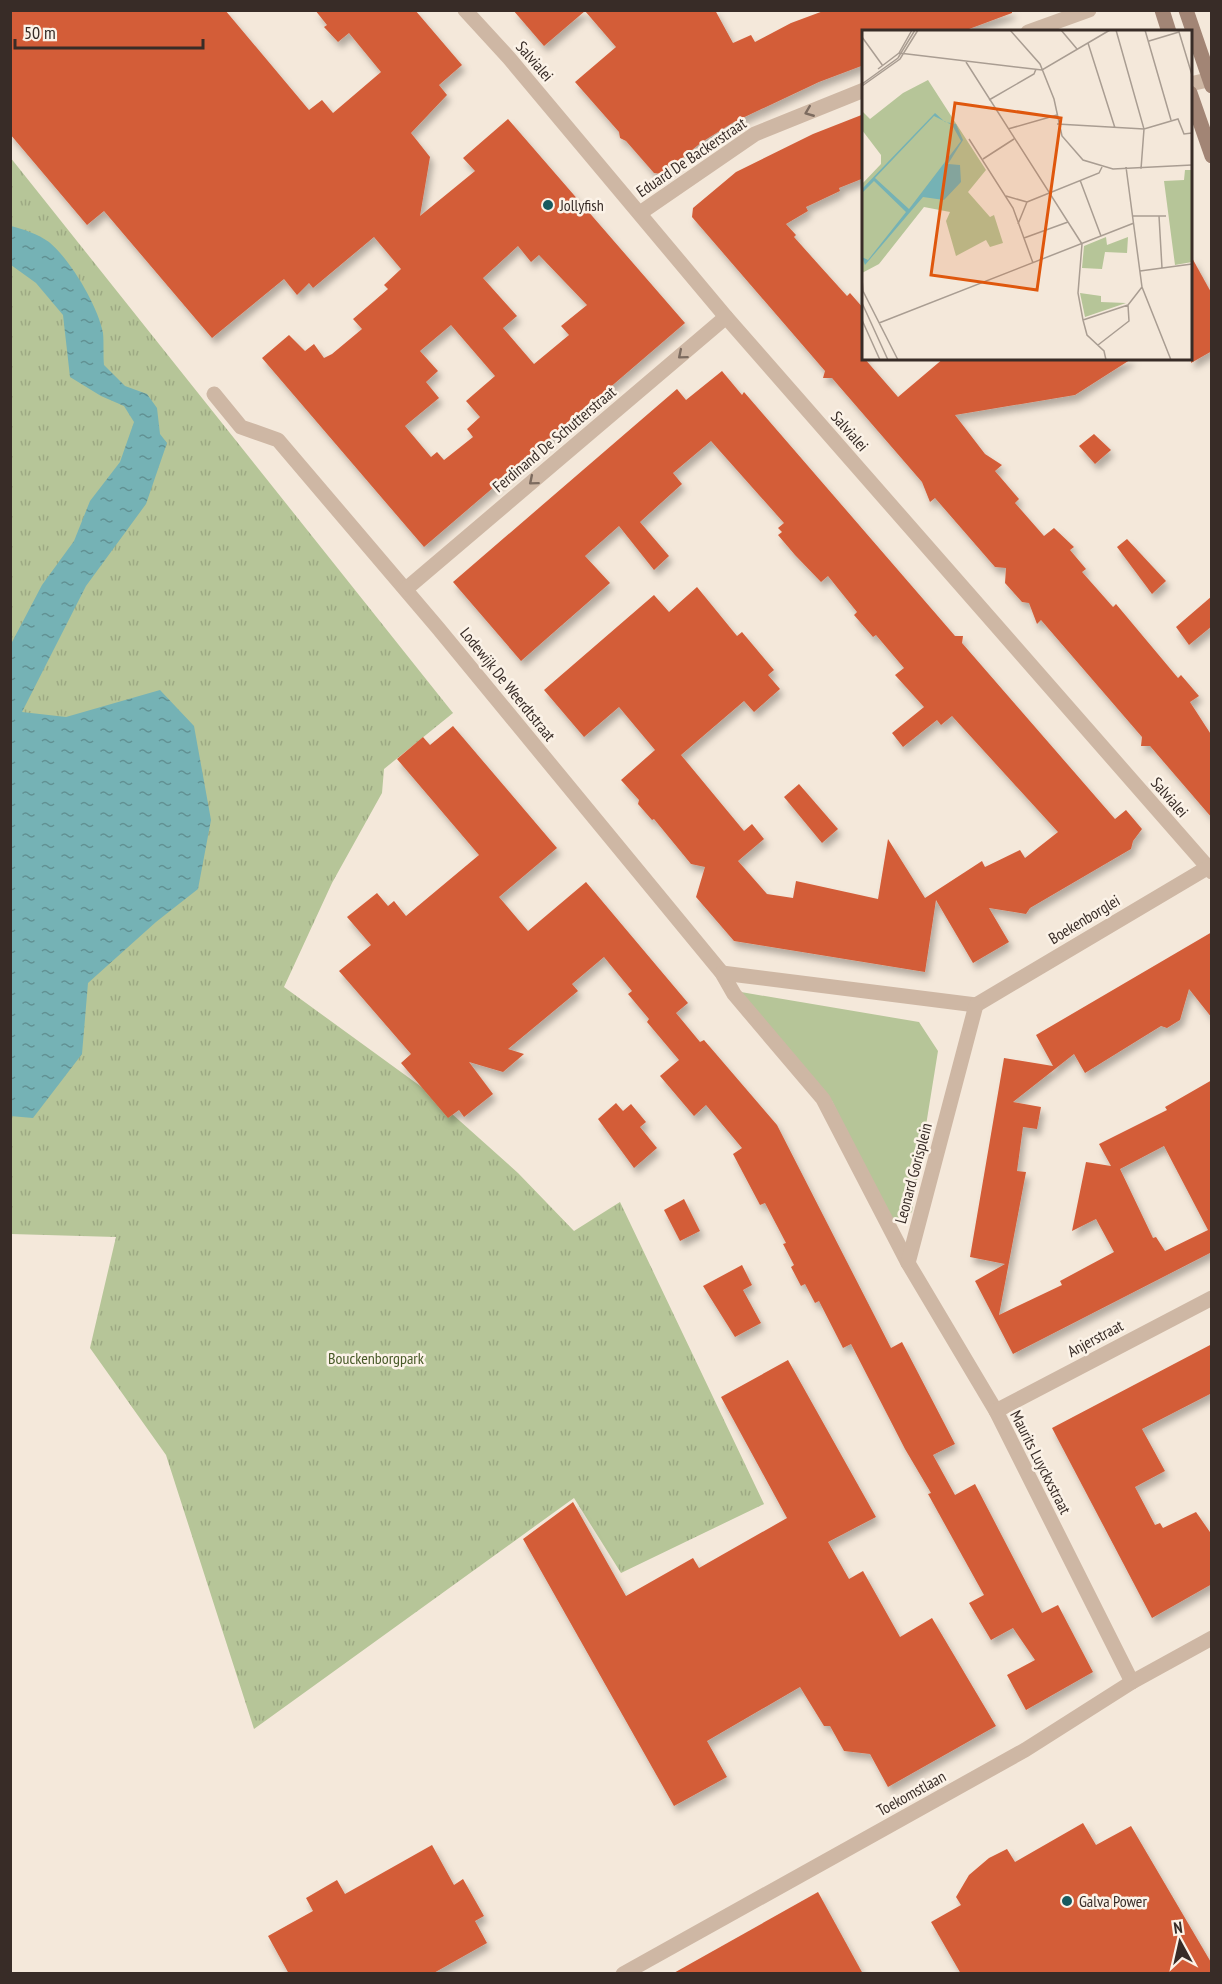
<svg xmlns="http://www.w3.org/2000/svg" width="1222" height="1984" viewBox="0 0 1222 1984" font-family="'PT Sans Narrow',sans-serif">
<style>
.grass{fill:#b6c598}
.park{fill:url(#park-tufts)}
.water{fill:url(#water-ripples)}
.building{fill:#d35d39;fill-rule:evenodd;filter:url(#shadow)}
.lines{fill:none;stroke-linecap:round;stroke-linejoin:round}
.street{stroke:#ceb7a4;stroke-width:15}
.secondary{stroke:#a28575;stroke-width:15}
.oneway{stroke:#7c6b5f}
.poi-dot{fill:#175a5f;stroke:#fbf2e7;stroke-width:2}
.labels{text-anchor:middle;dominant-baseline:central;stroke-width:5;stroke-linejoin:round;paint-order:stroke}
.street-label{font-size:16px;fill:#382c27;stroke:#fbf2e7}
.poi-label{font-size:16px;fill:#382c27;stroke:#fbf2e7;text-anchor:start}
.park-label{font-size:16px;fill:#485a28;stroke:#fbf2e7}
.inset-road{fill:none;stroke:#a99d92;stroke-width:1.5}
.view{fill:#df570d;fill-opacity:0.15;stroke:#df570d;stroke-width:3}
.inset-edge{fill:none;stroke:#382c27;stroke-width:3}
</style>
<defs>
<pattern id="park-tufts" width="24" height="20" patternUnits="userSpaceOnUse" patternTransform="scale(1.5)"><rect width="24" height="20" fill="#b6c598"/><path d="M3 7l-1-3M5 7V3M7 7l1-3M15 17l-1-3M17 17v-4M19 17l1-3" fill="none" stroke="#9da983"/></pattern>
<pattern id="water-ripples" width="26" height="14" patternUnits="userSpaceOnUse" patternTransform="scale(1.5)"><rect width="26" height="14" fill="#75b2b5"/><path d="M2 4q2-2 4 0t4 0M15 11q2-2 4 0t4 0" fill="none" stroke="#619193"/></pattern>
<filter id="shadow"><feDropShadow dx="3.5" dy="6" stdDeviation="3" flood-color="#0004"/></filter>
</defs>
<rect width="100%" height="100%" fill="#f4e8da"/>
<polygon class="grass" points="741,992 919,1022 938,1051 912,1212 893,1226 832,1101"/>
<polygon class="park" points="10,157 453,713 384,769 382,793 332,883 284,987 423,1088 518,1173 574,1231 620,1202 764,1504 621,1573 574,1498 254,1729 166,1455 90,1348 116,1237 11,1234"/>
<path class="water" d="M11,226C23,229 38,234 49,242C70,259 98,306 103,333C104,343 103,355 104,365L125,386L147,394L157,408L160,434L167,443L146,504L86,586L22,712L66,717L160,690L194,726L211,820L198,889L156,922L88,983L82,1054L33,1118L10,1116L11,644L42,585L74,541L90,501L120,462L134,422L124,406L101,396L70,377L63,315L36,283L11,265Z"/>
<g class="building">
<path d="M10,10H225L309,110L322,100L333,113L381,72L349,33L338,42L324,27L327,25L315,10H415L462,65L439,85L447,95L411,133L430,157L420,216L475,171L463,158L508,119L685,323L424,547L262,358L289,335L305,351L314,344L324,358L332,354L362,329L353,319L388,289L384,285L401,269L374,237L313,288L309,283L297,295L284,279L212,338L104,211L87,225L10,134ZM518,246L531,262L539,255L587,305L561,326L569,335L534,364L503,328L517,316L483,278ZM451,325L495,376L466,401L480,417L467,429L473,437L444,460L437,452L431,457L405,426L439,398L426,382L438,371L420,351Z"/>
<polygon points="513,10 715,10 733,43 751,35 755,42 791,23 826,10 1012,10 1012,13 961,32 864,32 864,65 819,82 734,122 702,142 662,174 654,173 626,141 620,138 619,132 575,82 616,47 585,11 544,46"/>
<polygon points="864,114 864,178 839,188 840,191 806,207 808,211 786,224 796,235 794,237 819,265 847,296 850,293 864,309 864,358 898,397 944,358 1133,358 1075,395 955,415 985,454 1002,465 995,471 1019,499 1015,503 1044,536 1054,528 1074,547 1070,550 1086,569 1082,572 1113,607 1116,604 1178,678 1181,675 1199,696 1190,702 1212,736 1212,818 1150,746 1141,746 1142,737 1041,620 1037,624 1029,603 1022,602 1005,583 1006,568 995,567 935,498 930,502 922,482 832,378 823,378 825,371 692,217 693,208 736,172 813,134"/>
<polygon points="1191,256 1212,294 1212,351 1191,363"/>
<polygon points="722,371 742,395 744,392 763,414 949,629 955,636 963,636 962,643 1115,819 1126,810 1142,829 1133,841 1131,849 1030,908 1026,914 989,908 1009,942 973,963 936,900 925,972 734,941 696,897 705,867 691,864 654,819 652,820 638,804 639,800 621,780 655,750 619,707 584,737 544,690 654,595 669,612 697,587 737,636 742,632 774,670 768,675 780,689 754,712 744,701 681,755 744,831 752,824 764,839 738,861 767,894 793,898 796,881 878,899 888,839 925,898 982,861 985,867 1020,850 1025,858 1058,832 952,716 941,725 937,720 903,747 892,733 924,707 895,675 904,668 876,635 873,637 854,615 857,612 828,576 821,582 795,555 778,535 782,532 778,528 784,523 711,441 673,473 682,484 640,522 669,556 654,570 619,526 585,556 610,583 521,661 453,582 677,389 686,400"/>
<polygon points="1094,434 1111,450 1095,464 1079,446"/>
<polygon points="1127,539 1166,581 1152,594 1117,547"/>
<polygon points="1212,596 1212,626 1189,645 1176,627"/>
<polygon points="453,726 557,848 499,897 528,931 586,882 688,1003 676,1013 700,1042 704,1040 777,1125 891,1348 902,1342 955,1444 933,1455 955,1495 975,1484 1042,1613 1058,1605 1093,1672 1026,1710 1007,1675 1035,1660 1013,1628 991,1640 969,1603 984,1595 928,1494 931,1493 905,1449 851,1344 843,1348 819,1301 815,1303 805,1284 801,1286 791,1267 794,1265 783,1244 786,1243 765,1203 760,1205 733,1154 742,1148 706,1105 694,1116 660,1076 679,1060 647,1022 649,1019 628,994 632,991 604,957 572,984 578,991 508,1049 524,1054 503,1072 469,1062 493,1094 464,1117 459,1110 448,1118 401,1063 411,1054 339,971 371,945 347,917 377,893 388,906 394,901 406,916 479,855 397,759 423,737 430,745"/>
<polygon points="799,784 838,829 822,843 784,797"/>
<path d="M1212,932V1018L1189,989L1180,1020L1167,1028L1161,1026L1085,1073L1074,1054L1013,1102L1041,1107L1037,1129L1023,1127L1017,1171L1026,1172L999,1315L1062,1285L1060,1281L1114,1252L1096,1219L1072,1231L1086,1162L1111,1166L1099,1144L1167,1110L1165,1107L1212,1080V1252L1013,1354L975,1281L1005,1264L970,1257L1004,1058L1053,1066L1036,1035ZM1164,1146L1208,1230L1165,1251L1156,1237L1153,1238L1120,1169Z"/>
<polygon points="616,1103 623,1111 631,1104 646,1122 640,1127 657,1148 634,1168 598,1119"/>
<polygon points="684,1199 700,1231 680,1241 664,1210"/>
<polygon points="742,1265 752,1285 743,1290 761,1323 735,1337 703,1286"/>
<polygon points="1212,1344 1212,1393 1142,1429 1165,1471 1135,1487 1155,1525 1160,1523 1163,1528 1196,1512 1212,1535 1212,1584 1152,1618 1052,1428"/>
<polygon points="788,1360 876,1517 828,1542 849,1579 863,1571 900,1637 932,1618 996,1726 888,1787 870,1754 844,1751 830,1726 824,1726 800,1687 707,1741 727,1777 674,1806 523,1539 573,1502 626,1596 693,1558 699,1568 787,1518 721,1397"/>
<polygon points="1083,1823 1096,1845 1131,1826 1212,1964 1212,1974 961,1974 931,1922 961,1905 956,1897 969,1875 989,1858 1007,1849 1015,1862"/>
<polygon points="432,1845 454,1885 463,1879 484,1916 475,1921 487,1943 432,1974 289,1974 268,1936 313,1911 306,1898 337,1880 345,1894"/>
<polygon points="818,1892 863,1974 672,1974"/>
</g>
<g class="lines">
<g class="street">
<polyline points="465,10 509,58 726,317 1212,872"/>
<polyline points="1028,32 1089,10"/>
<polyline points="1190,84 1212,79"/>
<polyline points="640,213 755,134 864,90"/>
<polyline points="214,394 241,427 278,440 438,628 722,973 734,994 823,1099 908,1263 996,1411 1132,1682"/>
<polyline points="406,589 726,317"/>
<polyline points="722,973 976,1005"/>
<polyline points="976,1005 1212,865"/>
<polyline points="908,1263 976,1005"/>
<polyline points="996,1411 1212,1298"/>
<polyline points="623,1974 1025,1750 1132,1682 1212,1638"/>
</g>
<g class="secondary">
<polyline points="1162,10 1169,32"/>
<polyline points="1186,10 1212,86"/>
<polyline points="1190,93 1212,156"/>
</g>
</g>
<defs><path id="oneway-chevron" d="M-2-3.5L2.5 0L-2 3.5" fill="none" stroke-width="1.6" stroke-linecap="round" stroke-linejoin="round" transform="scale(1.5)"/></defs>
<g class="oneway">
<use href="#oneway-chevron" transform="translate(809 112) rotate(158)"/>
<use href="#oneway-chevron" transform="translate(682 355) rotate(140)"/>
<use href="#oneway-chevron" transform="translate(533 481) rotate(140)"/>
</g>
<g class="poi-dot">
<circle cx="548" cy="205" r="6"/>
<circle cx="1067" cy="1901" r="6"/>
</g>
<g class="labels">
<g class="street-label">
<text transform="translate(535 61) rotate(49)">Salvialei</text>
<text transform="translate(691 157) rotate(-34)">Eduard De Backerstraat</text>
<text transform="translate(850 431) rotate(49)">Salvialei</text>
<text transform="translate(554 439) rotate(-40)">Ferdinand De Schutterstraat</text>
<text transform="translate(508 684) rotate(51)">Lodewijk De Weerdtstraat</text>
<text transform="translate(1170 797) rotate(49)">Salvialei</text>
<text transform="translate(1084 919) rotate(-31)">Boekenborglei</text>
<text transform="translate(913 1173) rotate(-75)">Leonard Gorisplein</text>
<text transform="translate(1095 1338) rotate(-28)">Anjerstraat</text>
<text transform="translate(1041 1462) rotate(63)">Maurits Luyckxstraat</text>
<text transform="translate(911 1793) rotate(-29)">Toekomstlaan</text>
</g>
<g class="poi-label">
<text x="560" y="205">Jollyfish</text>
<text x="1079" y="1901">Galva Power</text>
</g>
<g class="park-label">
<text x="376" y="1358">Bouckenborgpark</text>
</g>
</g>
<g transform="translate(862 30)">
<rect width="330" height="330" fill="#f4e8da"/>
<path d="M66,50L124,140L106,162L128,187L132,185L141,213L128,217L124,210L94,226L84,191L88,182L62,177L17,234L0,243V154L19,134V125L0,100V81L8,89L41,63ZM323,140H330V232L313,235L302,151L322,150ZM244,207L245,215L266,207L265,223L243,222L240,239L220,238L222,216ZM218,263L239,266V272L264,273L223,287Z" fill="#b6c598"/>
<path d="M73,83L83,92L94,94L101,110L86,134L98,135L99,152L82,170L61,167L3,235L0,227L6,230L44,182L12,151L0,163V159ZM72,86L90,95L99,111L47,179L13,148Z" fill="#75b2b5" fill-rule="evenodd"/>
<path class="inset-road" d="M148,0L178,34L192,69L200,106L221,130L251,139L330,135M199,0L215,19M254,0L282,99L279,139M283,0L309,90M0,7L21,36M287,11L317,2L330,45M226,13L253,98M37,23L180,40L248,0M104,32L220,214M16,39L37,23L50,0M0,54L36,28L53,0M0,56L38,29L56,0M127,70L172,44L174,39M195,94L282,99L316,89L322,104L330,103M146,99L195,85M107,109L151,178L171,233M121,129L152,109M264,137L280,257L309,330M218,150L239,206M144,166L165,172M165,172L237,143L240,137M270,186H304M297,186L300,238M156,194L165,172M162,208L206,192M220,214L216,263L221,290L225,305L242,321L244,330M278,241L330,234M0,249L1,261L36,330M0,273L26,330M0,290L18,330M221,290L266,275M17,293L272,193M236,315L267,291L266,275L280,257"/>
<path class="view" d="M93,73L199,88L175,260L69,245Z"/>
<rect width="330" height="330" class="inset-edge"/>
</g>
<rect width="1222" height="1984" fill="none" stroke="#382c27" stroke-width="24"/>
<g transform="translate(1180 1942) rotate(352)" stroke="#fbf2e7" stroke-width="4.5" paint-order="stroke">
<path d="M0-4.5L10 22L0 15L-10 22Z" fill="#382c27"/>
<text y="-9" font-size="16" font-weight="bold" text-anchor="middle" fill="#382c27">N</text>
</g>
<path d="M15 39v9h188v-9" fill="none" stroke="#382c27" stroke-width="3"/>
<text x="24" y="39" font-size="18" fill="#382c27" stroke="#fbf2e7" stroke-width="4.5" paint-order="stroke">50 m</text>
</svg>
